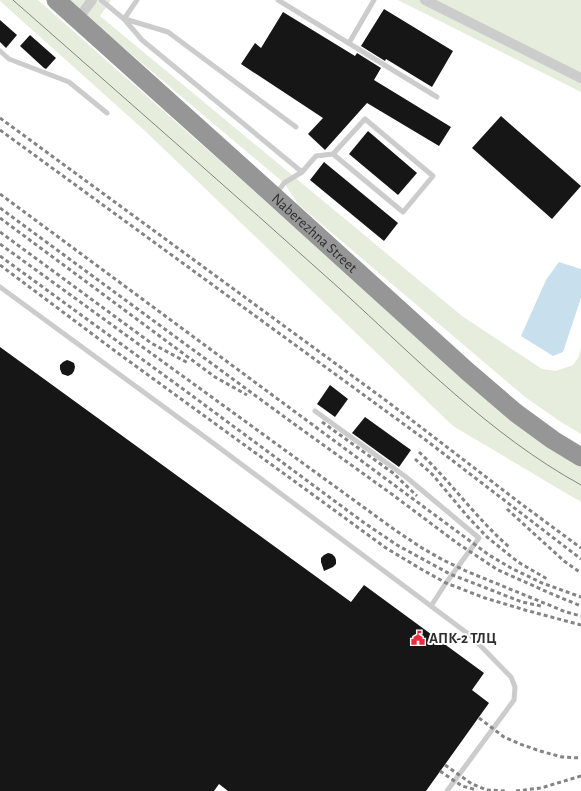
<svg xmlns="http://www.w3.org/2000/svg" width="581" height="791" viewBox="0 0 581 791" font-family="'Alegreya Sans',sans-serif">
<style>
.green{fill:#e6eddc}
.water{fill:#c8e0ee}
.building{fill:#161616}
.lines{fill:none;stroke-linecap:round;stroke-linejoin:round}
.lane{stroke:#ccc;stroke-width:5}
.street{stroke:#ccc;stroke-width:10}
.highway{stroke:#969696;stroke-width:19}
.tram{stroke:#848484;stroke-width:1}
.rail{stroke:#848484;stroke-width:3;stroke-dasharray:4 3;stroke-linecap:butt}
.labels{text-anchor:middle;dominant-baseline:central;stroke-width:4;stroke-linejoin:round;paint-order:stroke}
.street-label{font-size:15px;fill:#2f2f2f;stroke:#fff}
.poi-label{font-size:15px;font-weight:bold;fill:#2f2f2f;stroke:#fff;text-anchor:start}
</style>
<rect width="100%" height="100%" fill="#fff"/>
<g class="green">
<polygon points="0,0 38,0 489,399 581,464 581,502 453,426 144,130 0,1"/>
<polygon points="67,0 111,0 100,16 462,316 542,369 556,371 573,365 579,356 581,347 581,434 561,422 525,397 299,205 284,183"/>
<polygon points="398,0 581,0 581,92"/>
</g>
<polygon class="water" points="559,262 581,269 581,298 563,352 553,356 521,336 546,280"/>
<g class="building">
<polygon points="384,9 453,51 432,87 386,59 385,61 361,46"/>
<polygon points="283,12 355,56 357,53 381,68 374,80 451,127 439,146 367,103 325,150 308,134 323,118 241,64 255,43 261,48"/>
<polygon points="0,20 17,35 6,48 0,42"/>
<polygon points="30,35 56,58 46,69 44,68 20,46"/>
<polygon points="501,116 581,186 552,219 472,148"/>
<polygon points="368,131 417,173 398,195 349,154"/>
<polygon points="324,162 398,223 384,241 310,180"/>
<polygon points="0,347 351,602 364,585 484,673 472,690 489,703 426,791 228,791 219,784 214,791 0,791"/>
<polygon points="67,360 70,361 74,363 75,367 74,371 72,374 68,376 62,374 60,369 60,365 63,362"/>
<polygon points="330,385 348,399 335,417 317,404"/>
<polygon points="365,417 411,450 399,467 352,433"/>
<polygon points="328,553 332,554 335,557 336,560 336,564 333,567 324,571 321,562 321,558 324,555"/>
</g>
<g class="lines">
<g class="lane">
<polyline points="101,0 124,19 142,40 302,172"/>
<polyline points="278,0 437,97"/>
<polyline points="124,19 137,0"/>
<polyline points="125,19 168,32 296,127"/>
<polyline points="349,43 374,0"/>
<polyline points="0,51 9,59 69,82 107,113"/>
<polyline points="277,193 284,183 302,172 316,156 333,154 403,212 433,176 365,119 333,154"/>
<polyline points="0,287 209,440 471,636 511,677 515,687 514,700 447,791"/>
<polyline points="315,411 406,477 479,538 446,583 431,606"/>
</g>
<g class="street">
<polyline points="425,0 581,78"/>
<polyline points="78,19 92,0"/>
</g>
<path class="highway" id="s1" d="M56,0L274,196L467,371L516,413L553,440L581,457"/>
<path class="tram" d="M13,0C122,96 232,192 340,289C416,358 490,435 581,485"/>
<g class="rail">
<polyline points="0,118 388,402 520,503 581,548"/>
<polyline points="0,130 427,441 581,559"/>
<polyline points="0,194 489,555 511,568 542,583 581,597"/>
<polyline points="0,208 290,421 393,495 457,543 498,570 552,594 581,606"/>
<polyline points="0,218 215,377 247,395"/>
<polyline points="0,232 151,343 188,363"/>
<polyline points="0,244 202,390 395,530 422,548 443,560 466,571 566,612 581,616"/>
<polyline points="0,256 183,389 363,522 397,545 450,574 522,602 541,606"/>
<polyline points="0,265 115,351 323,502 386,548 421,569 446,583 485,598 525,610 581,625"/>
<polyline points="322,422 393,473 417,496"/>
<path d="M419,452C451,482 476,518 509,547"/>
<polyline points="415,459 432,474 468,517 487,537 518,562 549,580"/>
<polyline points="507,509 564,561 581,573"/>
<polyline points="479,718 504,737 520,744 540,751 562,757 581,758"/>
<polyline points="445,765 472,784 487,790 507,791"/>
<polyline points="440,771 462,786 477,790"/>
<polyline points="516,791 541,788 581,776"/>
</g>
</g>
<defs>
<symbol id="civic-bare" viewBox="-9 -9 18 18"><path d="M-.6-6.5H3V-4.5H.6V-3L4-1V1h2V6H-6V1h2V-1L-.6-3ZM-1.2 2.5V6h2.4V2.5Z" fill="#ee2a3c" stroke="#fff" stroke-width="2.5" paint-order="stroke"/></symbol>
</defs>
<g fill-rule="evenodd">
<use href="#civic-bare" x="408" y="628" width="20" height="20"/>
</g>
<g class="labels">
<g class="street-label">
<text stroke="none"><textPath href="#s1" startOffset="348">Naberezhna Street</textPath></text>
</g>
<g class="poi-label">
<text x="429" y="638">АПК-2 ТЛЦ</text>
</g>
</g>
</svg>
